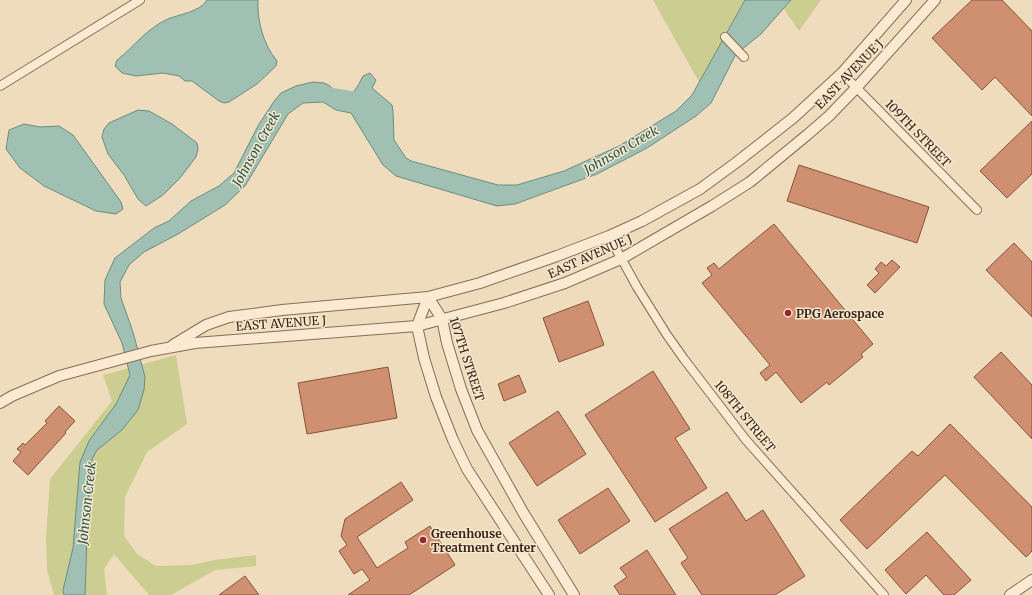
<svg xmlns="http://www.w3.org/2000/svg" width="1032" height="595" viewBox="0 0 1032 595" font-family="Merriweather,serif">
<style>
.green{fill:#cccd91}
.water{fill:#a1c0b4;stroke:#688e81}
.lines{fill:none;stroke-linecap:round;stroke-linejoin:round}
.river{stroke:#a1c0b4;stroke-width:15}
.building{fill:#cf9071;stroke:#88533b}
.minor-casing{stroke:#886c56;stroke-width:10}
.tertiary-casing{stroke:#886c56;stroke-width:12}
.minor{stroke:#faead1;stroke-width:8}
.tertiary{stroke:#faead1;stroke-width:10}
.poi-dot{fill:#99242f;stroke:#f6e7cd;stroke-width:1.5}
.labels{text-anchor:middle;dominant-baseline:central;stroke-width:3;stroke-linejoin:round;paint-order:stroke}
.street-label{font-size:12px;fill:#36261b;stroke:#f6e7cd}
.poi-label{font-size:12px;font-weight:bold;fill:#36261b;stroke:#f6e7cd;text-anchor:start}
.water-label{font-size:13px;font-style:italic;fill:#2a5750;stroke:#f6e7cd}
</style>
<rect width="100%" height="100%" fill="#efdcbd"/>
<g class="green">
<polygon points="653,0 745,0 699,82"/>
<polygon points="791,0 821,0 799,31 784,9"/>
<polygon points="176,355 187,424 147,452 125,497 124,536 137,554 156,566 192,565 214,560 256,555 256,566 215,570 171,595 149,595 114,554 104,569 107,595 54,595 47,570 46,539 50,479 112,401 103,375"/>
</g>
<g class="water">
<path d="M207,0H258C257,21 263,44 277,61L276,66L257,84L229,102L224,103L219,101L192,81H185L179,76L163,73L136,76L122,73L115,66L117,60C134,47 147,28 168,19C180,14 200,12 207,0Z"/>
<path d="M745,0H791L761,34L736,54L711,103L696,116L647,148L597,174L515,204L497,206L396,176L383,165L351,113L336,110L323,102L303,103L288,114L245,186L225,205L178,234L144,252L129,265L120,282L121,298L133,332L145,377L144,390L138,410L122,430L97,450L92,459L88,508L85,595H64L63,590L73,548L80,462L89,441L116,404L130,375L122,343L104,304L105,280L115,258L154,228L169,221L191,201L219,186L234,173L259,124L275,100L281,93L296,86L313,82L324,83L330,86L336,93L340,101C352,98 358,86 363,76L370,73L376,80L372,88L392,105L393,111L394,140L406,158L411,161L498,185H517L564,171L619,146L676,111L692,95Z"/>
<polygon points="138,110 149,111 172,124 197,143 198,149 196,157 180,178 163,195 146,206 138,199 124,175 108,154 102,137 104,129 109,123"/>
<polygon points="24,124 40,127 59,126 73,135 121,202 123,209 116,214 96,211 44,186 20,168 6,149 9,130"/>
</g>
<g class="lines">
<polyline class="river" points="317,93 360,100 365,104"/>
</g>
<g class="building">
<polygon points="972,0 1002,0 1032,31 1032,116 995,77 982,90 932,38"/>
<polygon points="1032,121 1032,174 1007,198 980,171"/>
<polygon points="799,165 929,207 917,243 787,201"/>
<polygon points="774,224 873,344 861,354 863,357 829,385 827,382 801,403 776,372 766,381 760,373 770,365 702,283 712,275 707,268 714,263 719,269"/>
<polygon points="1014,243 1032,262 1032,317 986,270"/>
<polygon points="892,260 900,267 875,293 867,285 879,273 875,269 881,262 886,266"/>
<polygon points="588,301 604,345 559,362 543,318"/>
<polygon points="1001,352 1032,385 1032,439 974,377"/>
<polygon points="388,367 397,418 307,434 298,383"/>
<polygon points="653,371 690,429 675,438 707,488 655,522 585,415"/>
<polygon points="519,375 526,392 504,401 498,384"/>
<polygon points="59,406 75,421 65,432 66,433 28,475 13,461 21,452 17,449 23,443 25,445 47,423 45,421"/>
<polygon points="558,411 586,454 537,486 509,443"/>
<polygon points="950,424 1032,507 1032,551 1026,557 945,475 867,549 840,520 912,451 918,456"/>
<polygon points="401,482 413,500 357,537 377,568 408,548 405,542 430,526 455,565 409,595 348,595 370,580 362,569 354,574 339,551 347,545 341,536 345,519"/>
<polygon points="608,488 630,521 580,554 558,520"/>
<polygon points="727,492 746,521 763,510 805,576 775,595 702,595 681,563 688,558 669,529"/>
<polygon points="927,532 971,580 954,595 944,595 926,575 906,594 885,570"/>
<polygon points="647,550 676,595 620,595 614,586 627,577 620,568"/>
<polygon points="245,576 259,595 219,595"/>
</g>
<g class="lines">
<defs>
<g id="minor">
<polyline points="725,37 744,57"/>
<polyline points="842,73 977,210"/>
<polyline points="0,86 140,0"/>
<polyline points="609,236 637,287 667,335 684,359 746,440 884,595"/>
</g>
<g id="tertiary">
<polyline points="428,297 442,319 447,343 461,389 477,430 524,514 574,595"/>
<polyline points="428,297 417,326 424,358 436,397 453,440 467,469 549,595"/>
<polyline points="173,345 206,325 229,317 282,310 428,297 480,283 557,256 609,236 642,221 700,189 737,162 793,118 842,73 906,0"/>
<polyline points="0,403 12,396 59,376 151,351 195,343 417,326 504,303 565,283 621,259 712,206 750,182 807,135 829,116 857,87 935,0"/>
<polyline points="1010,595 1032,580"/>
</g>
</defs>
<use href="#minor" class="minor-casing"/>
<use href="#tertiary" class="tertiary-casing"/>
<use href="#minor" class="minor"/>
<use href="#tertiary" class="tertiary"/>
</g>
<g class="poi-dot">
<circle cx="788" cy="313" r="4"/>
<circle cx="423" cy="540" r="4"/>
</g>
<g class="labels">
<g class="street-label">
<text transform="translate(849 74) rotate(-46)">EAST AVENUE J</text>
<text transform="translate(918 133) rotate(46)">109TH STREET</text>
<text transform="translate(590 256) rotate(-24)">EAST AVENUE J</text>
<text transform="translate(281 323) rotate(-4)">EAST AVENUE J</text>
<text transform="translate(467 359) rotate(72)">107TH STREET</text>
<text transform="translate(745 416) rotate(51)">108TH STREET</text>
</g>
<g class="poi-label">
<text x="796" y="313">PPG Aerospace</text>
<text x="431" y="533">Greenhouse<tspan x="431" dy="14">Treatment Center</tspan></text>
</g>
<g class="water-label">
<text transform="translate(256 149) rotate(-61)">Johnson Creek</text>
<text transform="translate(621 150) rotate(-30)">Johnson Creek</text>
<text transform="translate(87 503) rotate(-84)">Johnson Creek</text>
</g>
</g>
</svg>
